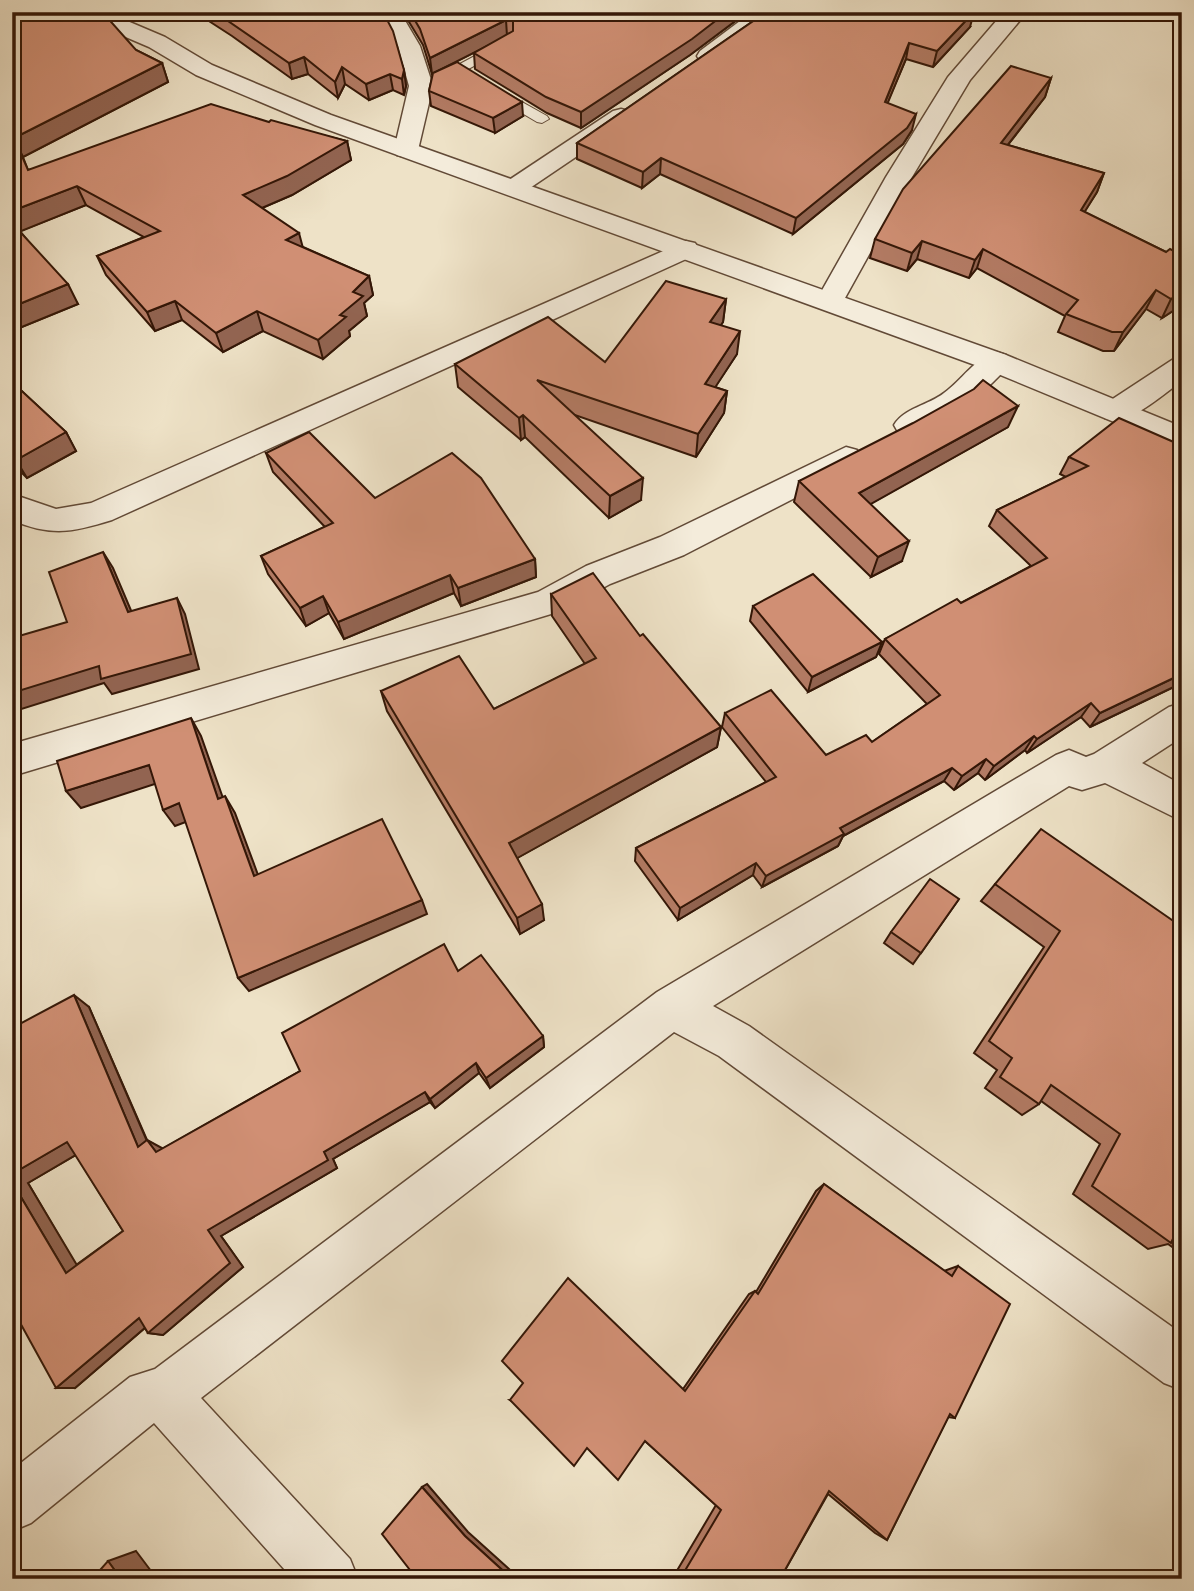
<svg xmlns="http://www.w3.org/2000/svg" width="1194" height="1591" viewBox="0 0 1194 1591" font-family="'IM FELL English',serif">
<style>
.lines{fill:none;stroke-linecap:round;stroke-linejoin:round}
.service-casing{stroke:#624a37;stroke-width:2}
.minor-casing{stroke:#624a37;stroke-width:3}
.tertiary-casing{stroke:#624a37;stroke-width:3}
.service{fill:#f4ecdb;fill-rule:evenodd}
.minor{fill:#f4ecdb;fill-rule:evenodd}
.tertiary{fill:#f4ecdb;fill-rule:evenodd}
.wall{fill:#b37b64;stroke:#341707;stroke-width:2;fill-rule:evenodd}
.shaded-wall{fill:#926451;stroke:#341707;stroke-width:2}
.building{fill:#d08f74;stroke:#341707;stroke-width:2}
</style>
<rect width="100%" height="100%" fill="#eee2c7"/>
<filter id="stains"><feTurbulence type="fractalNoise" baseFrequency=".00286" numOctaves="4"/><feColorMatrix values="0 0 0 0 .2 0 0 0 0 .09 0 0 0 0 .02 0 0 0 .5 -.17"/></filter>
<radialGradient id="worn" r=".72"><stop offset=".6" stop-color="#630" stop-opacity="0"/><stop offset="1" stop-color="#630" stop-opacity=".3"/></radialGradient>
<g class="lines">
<defs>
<g id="service">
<polygon points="499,43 504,44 504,50 442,83 432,83 430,80"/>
<polygon points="495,87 547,116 549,119 542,123 537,122 490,94 488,91"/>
</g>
<g id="minor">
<polygon points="378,12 400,12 420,46 433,86 418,150 415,155 406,157 397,155 394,150 409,86 398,46"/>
<path d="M747,12H769C756,30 723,66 700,61L697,56L700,51L740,21Z"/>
<polygon points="1004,12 1027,12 970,80 912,177 840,307 830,310 820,307 816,301 886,177 948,77"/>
<polygon points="621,109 629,111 633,116 629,121 524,192 515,195 506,192 502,187 506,182 613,111"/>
<path d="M686,241L695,243L699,249L695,255L112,520C73,532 52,537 12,520V494L56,509L91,503Z"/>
<path d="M996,352L1006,355L1011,362C997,383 934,436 909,435C905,435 902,433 898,432L894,425C904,408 929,405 944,393C962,380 975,358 996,352Z"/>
<path d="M1182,357V381C1161,395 1131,426 1105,418L1101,411L1105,404L1172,360Z"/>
<polygon points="846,447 857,450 862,458 857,466 684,555 610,584 561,611 12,776 12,744 538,592 586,566 660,537"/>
<polygon points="1182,703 1182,737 1142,763 1182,785 1182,821 1105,783 1082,790 1069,786 713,1006 749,1026 1182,1334 1182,1390 1164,1383 719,1056 674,1032 201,1398 350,1559 358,1579 293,1579 154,1423 31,1523 12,1531 12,1470 130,1377 155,1369 657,992 1056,755 1069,750 1086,757 1094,754 1169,707"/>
</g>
<polygon id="tertiary" points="76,12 106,12 165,37 212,65 331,115 1006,355 1182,427 1182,450 986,369 315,125 196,75 149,47 79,17"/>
</defs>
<use href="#service" class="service-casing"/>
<use href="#minor" class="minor-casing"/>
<use href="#tertiary" class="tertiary-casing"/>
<use href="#service" class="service"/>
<use href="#minor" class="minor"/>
<use href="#tertiary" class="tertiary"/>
</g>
<g class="wall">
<polygon points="12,12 136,50 162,63 168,82 23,157 28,170 269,122 347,141 351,160 292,195 262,208 303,247 369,276 373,295 364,303 367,316 349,331 350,336 323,359 263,331 223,352 182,320 155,331 106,275 97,256 144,237 86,205 20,231 78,304 12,331"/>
<polygon points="195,12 383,12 404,70 406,86 404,95 393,90 369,100 345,84 338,98 308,74 292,79 232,36"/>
<polygon points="403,12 743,12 738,19 690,55 581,128 547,113 475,69 474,53 483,48 439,70 523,116 495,133 431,106 429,91 433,73 432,74 423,45"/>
<polygon points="759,17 970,27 933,67 906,59 887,103 912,130 903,144 793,234 660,174 642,188 577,159 577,143"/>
<polygon points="1051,78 1045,97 1008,145 1104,173 1097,192 1084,212 1166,252 1182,255 1182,305 1162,318 1146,309 1114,351 1103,351 1058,332 1065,316 977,268 969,278 917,259 907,271 870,258 875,239"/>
<polygon points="726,299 723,322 721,325 737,354 715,387 727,391 724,413 696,457 575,415 641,500 609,518 525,437 521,440 458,387 455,364 605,362"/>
<polygon points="12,382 66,432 76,451 27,478 12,463"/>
<polygon points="1008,427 870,504 902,561 871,577 794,502 799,481"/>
<polygon points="1182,442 1182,683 1090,727 1081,717 1027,753 1025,750 985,780 978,773 954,790 944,781 843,836 838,846 762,887 753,875 678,920 635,861 636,848 766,782 722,727 725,713 826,755 872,742 927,704 879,654 885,639 961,603 1031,566 989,526 997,510 1066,477 1060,474 1069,457"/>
<polygon points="266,453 375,498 535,559 536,577 461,606 454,593 344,639 329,613 306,626 268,574 261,556 325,527 273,472"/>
<polygon points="551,594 640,636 721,727 717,747 517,858 544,920 520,934 387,711 381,691 494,709 585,664 552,616"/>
<polygon points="753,606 882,642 876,657 808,692 750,621"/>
<polygon points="995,884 1182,927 1182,1254 1168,1244 1148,1249 1073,1194 1100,1144 1041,1101 1039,1104 1022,1115 985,1088 997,1070 974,1053 1044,947 981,901"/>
<polygon points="959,899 913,964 884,943 891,932"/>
<path d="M458,971L543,1036L544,1047L490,1088L479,1073L435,1108L430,1102L333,1159L337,1168L221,1236L243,1267L163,1335L148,1333L145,1328L75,1388L20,1323L12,1330V1028L89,1007L147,1140L162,1149L300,1071ZM76,1155L123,1231L76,1265L28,1183Z"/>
<polygon points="824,1184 944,1271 958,1266 955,1418 948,1417 887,1540 875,1533 828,1494 780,1579 672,1579 716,1505 645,1441 587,1448 510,1400 683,1389 749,1294 755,1291 756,1292 816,1191"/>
</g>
<g class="shaded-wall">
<polygon points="727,12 743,12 738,19 690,55 581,128 581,112"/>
<polygon points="974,12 970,27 933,67 937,51"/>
<polygon points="506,20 507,36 432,74 430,58"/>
<polygon points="909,43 906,59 881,119 885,102"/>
<polygon points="304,57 308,74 292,79 289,63"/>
<polygon points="162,63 168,82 23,157 14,138"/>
<polygon points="342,67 345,84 338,98 335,82"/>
<polygon points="404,70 406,86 404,95 402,79"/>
<polygon points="390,74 393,90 369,100 366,84"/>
<polygon points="1051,78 1045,97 995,161 1001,143"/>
<polygon points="522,102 523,116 495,133 493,118"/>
<polygon points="916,114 912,130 903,144 793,234 796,218"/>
<polygon points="347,141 351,160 292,195 248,214 243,195"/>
<polygon points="661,158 660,174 642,188 643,172"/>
<polygon points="1104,173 1097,192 1074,229 1081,210"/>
<polygon points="77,186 86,205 14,234 12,230 12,211"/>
<polygon points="299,233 304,252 286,240"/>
<polygon points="922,241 917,259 907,271 912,253"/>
<polygon points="983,249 977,268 969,278 975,260"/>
<polygon points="369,276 373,295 364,303 367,316 349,331 350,336 323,359 318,340 340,315 353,292"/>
<polygon points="68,284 78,304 12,331 12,307"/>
<polygon points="1156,290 1146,309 1114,351 1123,332"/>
<polygon points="1182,293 1182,305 1162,318 1171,299"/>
<polygon points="726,299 723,322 707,344 710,322"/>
<polygon points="175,301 182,320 155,331 147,312"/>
<polygon points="257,311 263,331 223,352 216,333"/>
<polygon points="740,331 737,354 703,406 705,384"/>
<polygon points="727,391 724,413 696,457 698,434"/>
<polygon points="1018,406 1008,427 853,514 859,493"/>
<polygon points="523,415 525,437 521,440 519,418"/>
<polygon points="66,432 76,451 27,478 16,460"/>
<polygon points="643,478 641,500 609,518 610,496"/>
<polygon points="909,541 902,561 871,577 878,557"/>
<polygon points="103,552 113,568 138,627 128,612"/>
<polygon points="535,559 536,577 461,606 458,588"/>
<polygon points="450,575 454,593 344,639 338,622"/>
<polygon points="323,596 329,613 306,626 300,608"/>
<polygon points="177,598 185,614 199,669 112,694 104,683 12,712 12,693"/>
<polygon points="882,642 876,657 808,692 812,677"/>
<polygon points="1182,674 1182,683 1090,727 1100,713"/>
<polygon points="1091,703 1081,717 1027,753 1037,739"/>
<polygon points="191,718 201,736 229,815 218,799"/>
<polygon points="721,727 717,747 512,861 509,843"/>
<polygon points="1034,736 1025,750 985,780 994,766"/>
<polygon points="986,759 978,773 954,790 962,776"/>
<polygon points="149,765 161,782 81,808 66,791"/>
<polygon points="952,768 944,781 843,836 838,846 762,887 766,876 840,828"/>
<polygon points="225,796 235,813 264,891 254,876"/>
<polygon points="179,803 191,820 175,826 163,810"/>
<polygon points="756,863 753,875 678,920 680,908"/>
<polygon points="422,900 427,914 249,991 238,978"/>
<polygon points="542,904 544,920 520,934 517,918"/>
<polygon points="74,995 89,1007 153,1155 138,1147"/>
<polygon points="543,1036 544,1047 490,1088 486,1078"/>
<polygon points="476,1063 479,1073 435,1108 430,1099"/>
<polygon points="425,1092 430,1102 333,1159 337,1168 221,1236 243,1267 163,1335 148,1333 208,1230 324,1152"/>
<polygon points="147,1140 162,1148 170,1160 156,1152"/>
<polygon points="67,1142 84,1150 28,1183 84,1277 66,1273 12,1182 12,1174"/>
<polygon points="12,1311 33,1313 12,1330"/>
<polygon points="139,1318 154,1320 75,1388 56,1388"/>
<polygon points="427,1484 468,1532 520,1579 512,1579 465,1536 422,1487"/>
<polygon points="136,1551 157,1579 121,1579 108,1561"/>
</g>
<g class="building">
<polygon points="22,12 99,12 105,15 136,50 162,63 14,138 28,170 211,104 269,122 271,120 347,141 287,176 243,195 299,233 286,240 369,276 353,292 363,296 340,315 346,317 318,340 257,311 216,333 175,301 147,312 97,256 160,231 77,186 12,211 12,15"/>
<polygon points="215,12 383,12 393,31 404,70 402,79 390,74 366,84 342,67 335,82 304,57 289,63"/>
<polygon points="410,12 727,12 692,39 581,112 546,97 474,53 513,31 513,20 506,20 430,58 420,29"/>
<polygon points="763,12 974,12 937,51 909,43 885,102 916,114 907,128 796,218 661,158 643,172 577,143 759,17"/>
<polygon points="457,62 522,102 493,118 429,91 433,73"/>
<polygon points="1011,66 1051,78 1001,143 1104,173 1081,210 1166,252 1170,249 1182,255 1182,293 1171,299 1156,290 1123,332 1112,332 1066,314 1078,300 983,249 975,260 922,241 912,253 875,239 903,189"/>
<polygon points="12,223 68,284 12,307"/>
<polygon points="666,281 726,299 710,322 740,331 705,384 727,391 698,434 537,380 643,478 610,496 523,415 519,418 455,364 548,317 605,362"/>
<polygon points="983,380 1018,406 859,493 909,541 878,557 799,481 913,423 974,389"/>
<polygon points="12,382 66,432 16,460 12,456"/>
<polygon points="1119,418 1176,443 1179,441 1182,442 1182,674 1100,713 1091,703 1037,739 1034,736 994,766 986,759 962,776 952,768 840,828 844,834 766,876 756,863 680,908 636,848 776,777 725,713 771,690 826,755 866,735 872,742 940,695 885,639 957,599 961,603 1047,558 997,510 1088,466 1069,457"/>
<polygon points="309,432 375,498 452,453 481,478 535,559 458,588 450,575 338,622 323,596 300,608 261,556 333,523 266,453"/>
<polygon points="103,552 128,612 177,598 191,654 101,679 99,666 12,693 12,638 67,622 49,572"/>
<polygon points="593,573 640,636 643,634 721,727 509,843 542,904 517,918 381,691 459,656 494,709 596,658 551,594"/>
<polygon points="813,574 882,642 812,677 753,606"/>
<polygon points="191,718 218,799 225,796 254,876 382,819 422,900 238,978 179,803 163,810 149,765 66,791 57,761"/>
<polygon points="1041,829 1182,927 1182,1231 1178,1228 1171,1243 1092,1186 1120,1134 1051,1085 1039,1104 1000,1077 1012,1058 989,1041 1060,931 995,884"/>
<polygon points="930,879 959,899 921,953 891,932"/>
<polygon points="444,944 458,971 481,955 543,1036 486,1078 476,1063 430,1099 425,1092 324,1152 328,1160 208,1230 230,1263 148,1333 139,1318 56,1388 13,1310 12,1311 12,1182 66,1273 123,1231 67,1142 12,1174 12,1028 74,995 138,1147 147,1140 156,1152 300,1071 282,1033"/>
<polygon points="824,1184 952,1276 958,1266 1010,1304 955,1418 950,1414 887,1540 829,1491 780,1579 680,1579 721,1510 645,1441 618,1480 587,1448 574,1466 510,1400 523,1383 502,1361 568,1278 685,1391 755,1291 758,1294"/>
<polygon points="422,1487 465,1536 512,1579 417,1579 382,1534"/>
<polygon points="108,1561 121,1579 92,1579"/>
</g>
<rect width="1194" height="1591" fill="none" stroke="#eee2c7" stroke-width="42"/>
<rect x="14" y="14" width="1166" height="1563" fill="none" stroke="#341707" stroke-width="3.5"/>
<rect x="21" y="21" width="1152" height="1549" fill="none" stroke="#341707" stroke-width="2"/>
<rect width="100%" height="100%" filter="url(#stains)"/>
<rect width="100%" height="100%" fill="url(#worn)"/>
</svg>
